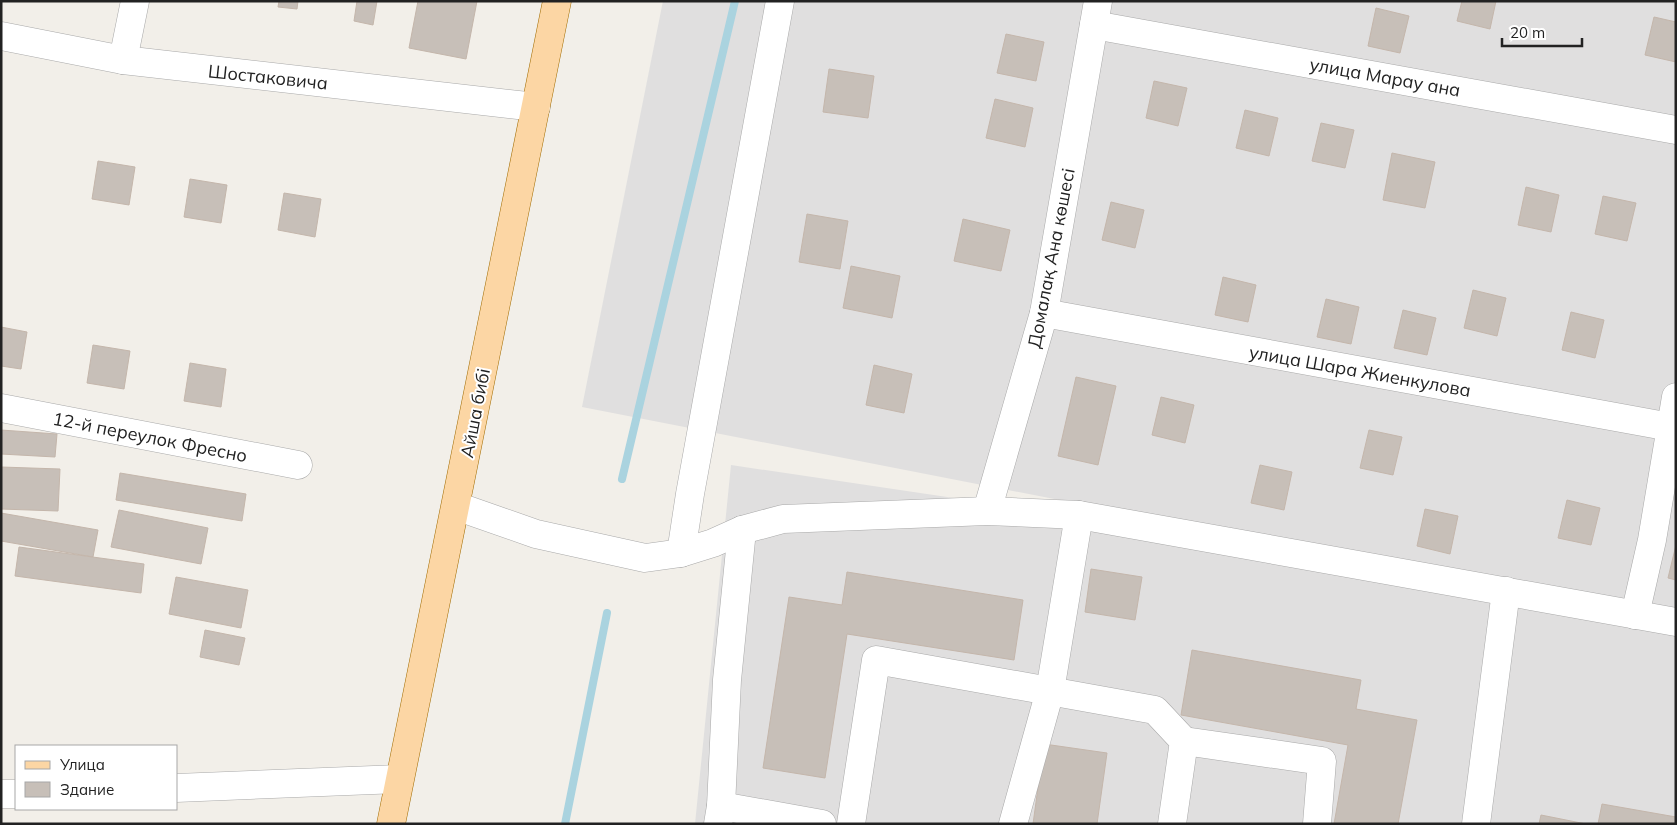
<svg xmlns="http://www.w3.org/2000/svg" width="1677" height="825" viewBox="0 0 1677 825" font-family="Mulish,sans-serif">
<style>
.residential{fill:#e0dfdf}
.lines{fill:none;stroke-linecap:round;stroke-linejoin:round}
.stream{stroke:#aad3df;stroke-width:8}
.building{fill:#c7bfb8;stroke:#c4b6ab}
.minor-casing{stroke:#a9a9a9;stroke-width:29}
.major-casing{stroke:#a06b00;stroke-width:29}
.minor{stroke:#fff;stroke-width:28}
.major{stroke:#fcd6a4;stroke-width:28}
.labels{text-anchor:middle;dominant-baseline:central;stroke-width:4;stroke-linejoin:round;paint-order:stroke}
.street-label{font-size:18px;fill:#222;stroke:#fff}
</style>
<rect width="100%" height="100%" fill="#f2efe9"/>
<g class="residential">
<polygon points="663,1 1676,1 1676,620 582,407"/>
<polygon points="731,465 1001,505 1676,622 1676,824 695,824"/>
</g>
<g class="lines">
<g class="stream">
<polyline points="622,479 735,1"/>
<polyline points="565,824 607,613"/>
</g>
</g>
<g class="building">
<polygon points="279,1 298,1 297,9 278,7"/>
<polygon points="357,1 377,1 373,25 354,21"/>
<polygon points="418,1 477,1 466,59 409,48"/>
<polygon points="1462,1 1496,1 1490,29 1457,21"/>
<polygon points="1376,8 1409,16 1400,53 1368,46"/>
<polygon points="1654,17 1676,22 1676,62 1645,55"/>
<polygon points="1006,34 1044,42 1036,81 997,73"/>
<polygon points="829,69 874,76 868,118 823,112"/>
<polygon points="1154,81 1187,88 1178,126 1146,118"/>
<polygon points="995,99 1033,108 1025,147 986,138"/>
<polygon points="1245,110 1278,118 1269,156 1236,148"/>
<polygon points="1321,123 1354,130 1345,168 1312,161"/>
<polygon points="1392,153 1435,162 1425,208 1383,200"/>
<polygon points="98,161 135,167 129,205 92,199"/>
<polygon points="190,179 227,185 221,223 184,217"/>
<polygon points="1526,187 1559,195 1551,232 1518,225"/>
<polygon points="284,193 321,199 315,237 278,230"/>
<polygon points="1603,196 1636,203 1627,241 1595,234"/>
<polygon points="1111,202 1144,210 1135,248 1102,240"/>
<polygon points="807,214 848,221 840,269 799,262"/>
<polygon points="963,219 1010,230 1001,271 954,261"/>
<polygon points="851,266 900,276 892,318 843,308"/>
<polygon points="1223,277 1256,285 1248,322 1215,315"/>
<polygon points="1473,290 1506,298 1497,336 1464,328"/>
<polygon points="1326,299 1359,307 1351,344 1317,337"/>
<polygon points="1403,310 1436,318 1427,355 1394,348"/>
<polygon points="1571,312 1604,320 1595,358 1562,350"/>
<polygon points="1,327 27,332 21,369 1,366"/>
<polygon points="93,345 130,351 124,389 87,383"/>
<polygon points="190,363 226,369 221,407 184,401"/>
<polygon points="874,365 912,374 904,413 866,405"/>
<polygon points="1076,377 1116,386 1098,465 1058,456"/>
<polygon points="1161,397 1194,405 1185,443 1152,435"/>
<polygon points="1,430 57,434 55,457 1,454"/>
<polygon points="1369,430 1402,437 1393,475 1360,468"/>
<polygon points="1260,465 1292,472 1284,510 1251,503"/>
<polygon points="1,467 60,469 58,511 1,509"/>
<polygon points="120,473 246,494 242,521 116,500"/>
<polygon points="1567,500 1600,508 1591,545 1558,538"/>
<polygon points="1425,509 1458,516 1450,554 1417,546"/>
<polygon points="119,510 208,528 201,564 111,547"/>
<polygon points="1,513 98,530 93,557 1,541"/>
<polygon points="1676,545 1676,580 1668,578"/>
<polygon points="19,547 144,564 141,593 15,576"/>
<polygon points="1091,569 1142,577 1135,620 1085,612"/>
<polygon points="847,572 1023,600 1014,660 847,634 825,778 763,768 789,597 842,605"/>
<polygon points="176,577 248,590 241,628 169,614"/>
<polygon points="205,630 245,638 239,665 200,657"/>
<polygon points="1192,650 1361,680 1356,709 1417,720 1398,824 1334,824 1348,745 1181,715"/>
<polygon points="1044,744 1107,753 1097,824 1033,824"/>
<polygon points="1602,804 1676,817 1676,824 1598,824"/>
<polygon points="1541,815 1586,824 1539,824"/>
</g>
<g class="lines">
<defs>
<g id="minor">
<polyline points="1094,25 1676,130"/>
<polyline points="1,36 123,60 536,107"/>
<polyline points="123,60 135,1"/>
<polyline points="1044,313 1676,428"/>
<polyline points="1,408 298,465"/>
<polyline points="456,506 536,534 645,558 681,553 713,543 742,530 783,519 987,511 1079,515 1676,622"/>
<polyline points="987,511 1044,313 1098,1"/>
<polyline points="681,553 690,494 780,1"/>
<polyline points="1635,615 1652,540 1676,397"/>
<polyline points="1184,741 1322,761 1317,824"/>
<polyline points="176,788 399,779"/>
<polyline points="1,794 16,794"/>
<polyline points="721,806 822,824"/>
<polyline points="718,824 721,806 727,680 742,530"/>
<polyline points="851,824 876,660 1155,710 1184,741 1172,824"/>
<polyline points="1013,824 1050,691 1079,515"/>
<polyline points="1476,824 1506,591"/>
</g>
<polyline id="major" points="391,824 557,1"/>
</defs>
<use href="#minor" class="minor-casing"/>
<use href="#major" class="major-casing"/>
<use href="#minor" class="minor"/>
<use href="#major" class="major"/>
</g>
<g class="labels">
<g class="street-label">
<text transform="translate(268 77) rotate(6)">Шостаковича</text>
<text transform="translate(1385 77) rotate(10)">улица Марау ана</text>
<text transform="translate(1051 258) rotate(-79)">Домалақ Ана көшесі</text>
<text transform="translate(1360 371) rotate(10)">улица Шара Жиенкулова</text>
<text transform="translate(475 413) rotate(-79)">Айша бибі</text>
<text transform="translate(150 437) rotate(11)">12-й переулок Фресно</text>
</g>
</g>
<rect width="1677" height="825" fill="none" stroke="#222222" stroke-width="5"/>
<rect x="15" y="745" width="162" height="65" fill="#ffffff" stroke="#a7a7a7"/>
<rect x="25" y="761" width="25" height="8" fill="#fcd6a4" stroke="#a7a7a7"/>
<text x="60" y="770" font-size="15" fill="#222222">Улица</text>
<rect x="25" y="782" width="25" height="15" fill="#c7bfb8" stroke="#a7a7a7"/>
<text x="60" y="795" font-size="15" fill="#222222">Здание</text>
<path d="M1502 38v8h80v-8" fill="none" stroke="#222222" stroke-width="2.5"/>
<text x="1510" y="38" font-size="15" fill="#222222" stroke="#ffffff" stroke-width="4" paint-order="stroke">20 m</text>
</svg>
